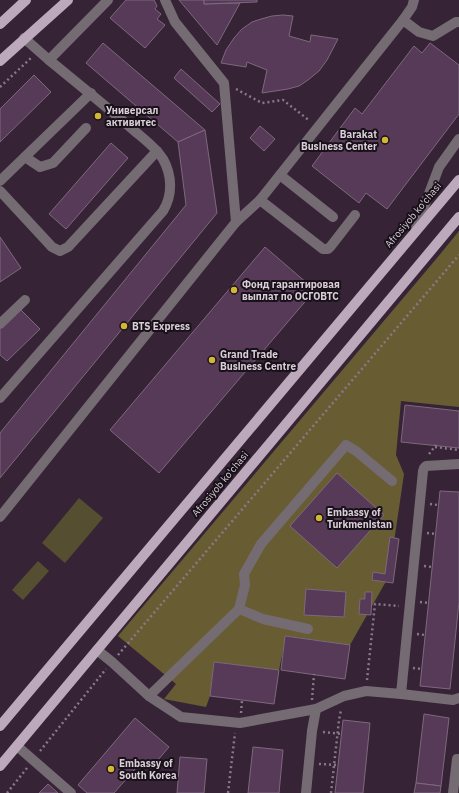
<svg xmlns="http://www.w3.org/2000/svg" width="459" height="793" viewBox="0 0 459 793" font-family="'IBM Plex Sans',sans-serif">
<style>
.green{fill:#554e31}
.forest{fill:#685d32}
.building{fill:#573958;stroke:#7d697d}
.lines{fill:none;stroke-linecap:round;stroke-linejoin:round}
.path{stroke:#887988;stroke-width:2.5;stroke-dasharray:2 3;stroke-linecap:butt}
.minor{stroke:#746b73;stroke-width:10}
.major{stroke:#bca9bc;stroke-width:10}
.poi-dot{fill:#d2b635;stroke:#181119;stroke-width:1.5}
.labels{text-anchor:middle;dominant-baseline:central;stroke-width:4;stroke-linejoin:round;paint-order:stroke}
.poi-label{font-size:10px;font-weight:bold;fill:#daced9;stroke:#181119;text-anchor:start}
.street-label{font-size:10px;fill:#daced9;stroke:#181119}
</style>
<rect width="100%" height="100%" fill="#362436"/>
<g class="green">
<polygon points="79,498 103,518 65,563 42,543"/>
<polygon points="38,561 49,571 23,600 12,590"/>
</g>
<polygon class="forest" points="459,231 459,407 401,401 396,455 404,474 389,576 350,645 286,636 279,670 214,662 210,696 206,707 164,699 176,684 118,636 437,258"/>
<g class="building">
<polygon points="126,0 154,0 157,6 155,9 161,14 157,19 165,25 145,48 110,18"/>
<polygon points="179,0 204,0 204,4 240,3 217,45"/>
<polygon points="204,0 257,0 257,2 204,4"/>
<polygon points="283,15 293,16 289,36 310,42 311,35 338,39 327,60 319,71 308,80 299,86 288,89 262,93 267,70 247,62 246,67 221,63 226,50 234,38 242,29 252,22 261,19 272,16"/>
<polygon points="103,43 205,130 178,142 86,63"/>
<polygon points="430,43 459,65 459,114 387,209 366,193 359,203 312,166 355,108 362,114 414,46 422,53"/>
<polygon points="181,69 220,104 212,112 174,78"/>
<polygon points="34,75 51,92 0,142 0,109"/>
<polygon points="260,126 275,139 264,151 250,138"/>
<polygon points="205,130 217,213 0,478 0,433 186,205 178,142"/>
<polygon points="111,143 128,158 66,229 49,214"/>
<polygon points="0,237 21,268 0,282"/>
<polygon points="265,247 315,290 159,473 110,430"/>
<polygon points="19,308 40,329 7,361 0,355 0,327"/>
<polygon points="405,405 459,411 459,448 401,442"/>
<polygon points="337,473 384,515 337,568 290,526"/>
<polygon points="440,491 459,492 459,602 450,689 420,686"/>
<polygon points="390,537 399,539 393,583 372,580 373,572 385,574"/>
<polygon points="306,589 346,592 344,617 304,615"/>
<polygon points="365,592 372,592 371,615 359,614 360,599 365,599"/>
<polygon points="285,636 350,645 345,679 281,670"/>
<polygon points="214,662 279,670 274,704 210,696"/>
<polygon points="424,714 449,718 441,786 416,783"/>
<polygon points="135,718 169,747 151,768 142,761 114,793 87,793 78,785"/>
<polygon points="343,720 370,723 363,793 335,793"/>
<polygon points="253,747 283,750 279,793 248,793"/>
<polygon points="180,757 207,759 204,793 177,793"/>
<polygon points="416,783 441,786 440,793 414,793"/>
<polygon points="48,784 58,793 39,793"/>
</g>
<g class="lines">
<g class="path">
<polyline points="0,87 31,58"/>
<polyline points="236,89 262,103 283,100 310,121"/>
<polyline points="435,447 459,450"/>
<polyline points="429,454 436,445"/>
<polyline points="430,504 438,505"/>
<polyline points="427,533 436,534"/>
<polyline points="424,566 432,567"/>
<polyline points="420,602 429,603"/>
<polyline points="417,634 425,635"/>
<polyline points="118,655 459,255"/>
<polyline points="413,668 422,669"/>
<polyline points="367,680 375,604 399,606"/>
<polyline points="312,700 314,674"/>
<polyline points="241,713 242,700"/>
<polyline points="323,732 342,734"/>
<polyline points="40,751 106,669"/>
<polyline points="319,764 338,765"/>
<polyline points="7,793 27,768"/>
<polyline points="228,793 235,733"/>
<polyline points="331,793 339,720 341,710"/>
</g>
<g class="minor">
<polyline points="165,0 175,22 224,83 236,222"/>
<polyline points="403,20 419,32 433,36 456,22 459,22"/>
<polyline points="24,38 49,60"/>
<polyline points="25,157 40,167 53,163 86,128"/>
<polyline points="280,175 333,217"/>
<polyline points="0,181 91,93"/>
<polyline points="0,191 52,247 60,251 68,247 157,151"/>
<polyline points="260,200 323,249 328,249 331,246 355,215"/>
<polyline points="415,231 439,167 459,139"/>
<polyline points="0,324 25,300"/>
<path d="M0,398L163,211C173,195 172,175 163,159C155,146 141,137 130,127C103,104 76,82 49,60L108,0"/>
<polyline points="0,517 236,222 260,200 403,20 412,7 414,0"/>
<polyline points="239,609 263,619 308,629"/>
<polyline points="97,650 112,662 149,696 181,717 240,723 316,709 344,696 366,691 401,694 423,471 424,468 426,466 459,464"/>
<polyline points="401,694 453,700 459,698"/>
<polyline points="149,696 239,609 245,585 244,574 261,544 346,445 356,451 392,481"/>
<polyline points="17,746 71,793"/>
<polyline points="306,793 312,731 316,709"/>
<polyline points="453,793 457,759 459,759"/>
</g>
<g class="major">
<polyline points="0,24 26,0"/>
<polyline points="0,61 68,0"/>
<polyline points="0,726 459,180"/>
<polyline points="0,766 459,217"/>
</g>
</g>
<g class="poi-dot">
<circle cx="98" cy="116" r="4"/>
<circle cx="385" cy="140" r="4"/>
<circle cx="234" cy="290" r="4"/>
<circle cx="124" cy="326" r="4"/>
<circle cx="212" cy="360" r="4"/>
<circle cx="319" cy="518" r="4"/>
<circle cx="111" cy="769" r="4"/>
</g>
<g class="labels">
<g class="poi-label">
<text x="106" y="110">Универсал<tspan x="106" dy="12">активитес</tspan></text>
<text x="377" y="134" text-anchor="end">Barakat<tspan x="377" dy="12">Business Center</tspan></text>
<text x="242" y="284">Фонд гарантировая<tspan x="242" dy="12">выплат по ОСГОВТС</tspan></text>
<text x="132" y="326">BTS Express</text>
<text x="220" y="354">Grand Trade<tspan x="220" dy="12">Business Centre</tspan></text>
<text x="327" y="512">Embassy of<tspan x="327" dy="12">Turkmenistan</tspan></text>
<text x="119" y="763">Embassy of<tspan x="119" dy="12">South Korea</tspan></text>
</g>
<g class="street-label">
<text transform="translate(413 215) rotate(-50)">Afrosiyob ko'chasi</text>
<text transform="translate(220 484) rotate(-50)">Afrosiyob ko'chasi</text>
</g>
</g>
</svg>
